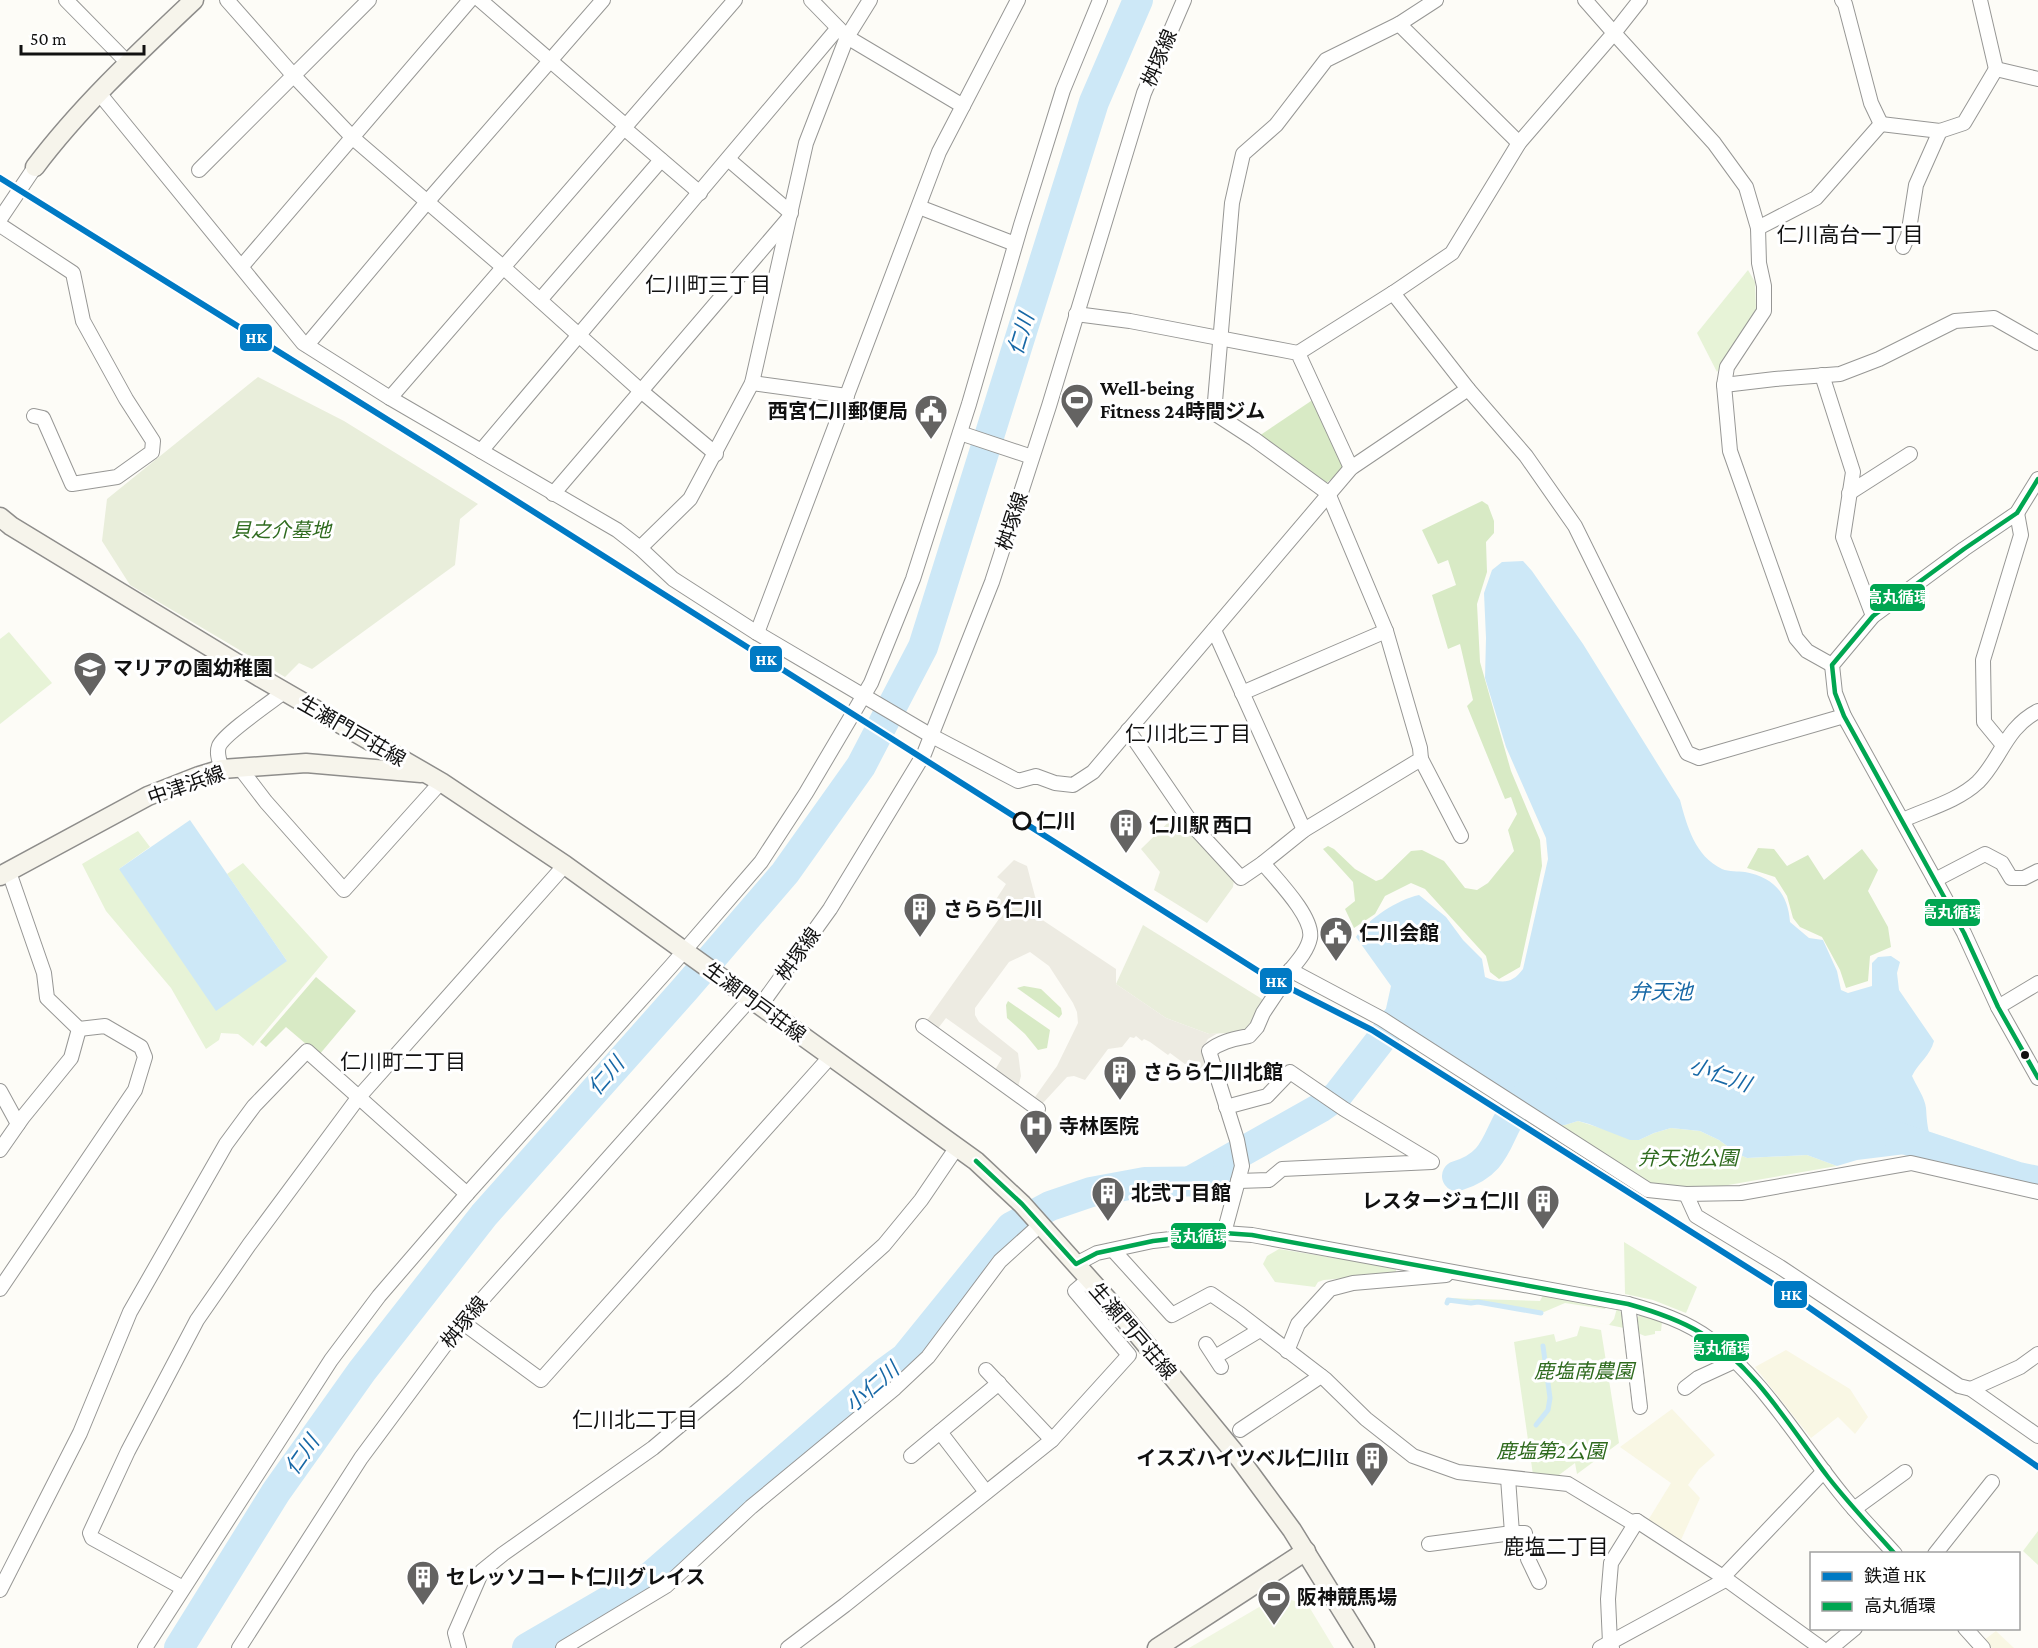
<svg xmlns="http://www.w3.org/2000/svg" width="2038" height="1648" viewBox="0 0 2038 1648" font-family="'Crimson Pro','Noto Sans JP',serif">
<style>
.farmland{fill:#f9f7e4}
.green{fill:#e7f3d7}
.forest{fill:#d8eac5}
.cemetery{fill:#e9eedb}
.pitch{fill:#f0f6e1}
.plaza{fill:#edebe2}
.water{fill:#cde8f7}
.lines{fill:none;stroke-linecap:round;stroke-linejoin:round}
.stream{stroke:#cde8f7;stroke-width:5}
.river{stroke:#cde8f7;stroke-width:30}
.street-casing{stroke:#979795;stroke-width:16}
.secondary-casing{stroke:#8e8d8b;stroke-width:21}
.street{stroke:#fffffe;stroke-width:14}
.secondary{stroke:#f6f4eb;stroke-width:18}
.bus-1-casing{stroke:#fff;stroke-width:9}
.bus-1{stroke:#00a651;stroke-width:4.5}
.rail-1-casing{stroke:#fff;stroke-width:10}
.rail-1{stroke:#007ac4;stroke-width:6}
.stop-dot{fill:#fff;stroke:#111;stroke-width:3}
.bus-dot{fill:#111;stroke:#fff;stroke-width:2}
.labels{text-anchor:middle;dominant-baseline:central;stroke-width:6;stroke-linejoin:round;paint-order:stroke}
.street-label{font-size:20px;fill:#111;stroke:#fff}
.poi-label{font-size:20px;font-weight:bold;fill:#111;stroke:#fff;text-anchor:start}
.park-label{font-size:20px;font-style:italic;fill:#2f6b1f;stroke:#fff}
.stop-label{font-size:20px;font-weight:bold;fill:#111;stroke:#fff;text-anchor:start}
.neighbourhood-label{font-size:21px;fill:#111;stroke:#fff}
.water-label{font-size:21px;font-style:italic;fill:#1768a6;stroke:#fff}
.line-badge{stroke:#fff;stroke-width:2}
.badge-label{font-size:16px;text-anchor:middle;font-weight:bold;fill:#fff}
</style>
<rect width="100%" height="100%" fill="#fdfcf7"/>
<g class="farmland">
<polygon points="1786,1350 1850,1389 1868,1417 1855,1434 1838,1417 1811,1438 1755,1367"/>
<polygon points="1672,1409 1715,1455 1699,1469 1688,1485 1700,1498 1680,1542 1647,1522 1671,1483 1620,1447"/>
<polygon points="1996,1631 2014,1648 1992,1648 1984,1640"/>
</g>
<g class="green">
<polygon points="1748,270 1755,282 1756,309 1717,372 1697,333"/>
<polygon points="9,632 52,683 0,724 0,639"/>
<polygon points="138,831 150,847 119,869 287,961 227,874 243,863 328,957 253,1046 238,1034 221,1033 219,1040 206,1049 171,988 106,911 82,864"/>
<polygon points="1578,1121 1639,1140 1654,1133 1671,1128 1700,1131 1719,1140 1738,1154 1747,1158 1807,1155 1837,1166 1711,1188 1652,1184 1555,1126 1565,1125"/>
<polygon points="1624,1242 1697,1287 1686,1313 1653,1300 1625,1294"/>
<polygon points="1279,1249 1396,1268 1396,1273 1324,1280 1318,1282 1315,1287 1275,1282 1263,1264 1267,1256"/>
<polygon points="1543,1295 1606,1306 1605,1309 1565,1303 1544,1312 1478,1301 1445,1298 1540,1301"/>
<polygon points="1617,1308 1623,1315 1624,1328 1580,1319 1609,1325 1614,1319"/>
<polygon points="1640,1315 1662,1322 1661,1331 1655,1331 1655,1334 1645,1336 1635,1332 1634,1320"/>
<polygon points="1580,1326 1601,1330 1619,1443 1577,1474 1575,1463 1559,1475 1533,1475 1514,1342 1554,1334 1556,1342 1577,1336"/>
<polygon points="2038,1531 2038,1565 2023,1551"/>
</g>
<g class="forest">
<polygon points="1314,399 1345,468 1324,485 1259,436"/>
<polygon points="1482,501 1488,505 1494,521 1494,533 1486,542 1487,572 1477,604 1480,662 1511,771 1540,840 1542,866 1520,967 1499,979 1490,972 1486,956 1425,889 1411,883 1385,896 1375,914 1354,928 1345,909 1355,901 1353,882 1323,849 1328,846 1334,849 1355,869 1376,881 1382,879 1411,851 1422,850 1444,861 1465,888 1477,890 1488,883 1514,851 1508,830 1517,814 1511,797 1505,799 1467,706 1473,700 1460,644 1448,649 1432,595 1456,585 1448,560 1438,564 1422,530"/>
<polygon points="1758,848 1774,849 1787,866 1808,855 1824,880 1862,849 1878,870 1868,891 1888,927 1891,947 1870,956 1868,981 1846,988 1840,970 1822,937 1800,927 1793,918 1787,896 1775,877 1747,868"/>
<polygon points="316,977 356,1011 319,1055 286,1027 266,1047 260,1042"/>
<polygon points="1024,986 1041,989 1061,1008 1062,1014 1059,1018 1017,988"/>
<polygon points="1008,1001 1050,1030 1047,1048 1038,1050 1025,1034 1007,1018 1006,1005"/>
</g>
<g class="cemetery">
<polygon points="258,377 344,421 478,504 460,519 455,565 312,669 299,663 285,677 130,585 102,541 107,499"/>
<polygon points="1179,812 1234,880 1233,887 1207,923 1154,890 1160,872 1141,849"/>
<polygon points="1143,925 1262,999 1263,1003 1252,1027 1243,1032 1209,1034 1166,1018 1116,984"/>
</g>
<polygon class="pitch" points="1278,1596 1308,1605 1334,1648 1189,1648"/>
<polygon class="plaza" points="1014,860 1027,866 1041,919 1116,969 1116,984 1166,1018 1209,1034 1218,1033 1208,1039 1201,1051 1207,1071 1202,1081 1190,1074 1193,1070 1170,1053 1168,1055 1150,1042 1144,1039 1142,1041 1136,1036 1134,1038 1130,1037 1122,1047 1108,1049 1085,1080 1074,1076 1067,1077 1043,1103 1035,1097 1057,1066 1078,1023 1077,1012 1073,1003 1049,966 1030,952 1009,962 975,1008 975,1015 979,1022 1018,1053 1021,1076 1018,1087 995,1070 1002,1058 946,1018 936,1031 925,1023 1006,909 995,901 1006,884 997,877"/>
<g class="water">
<path d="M1523,561L1532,571L1583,644L1680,800C1687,826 1695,856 1722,869C1729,872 1738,871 1745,872C1773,877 1788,893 1790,922L1809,938L1823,940L1837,971L1841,990L1848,993L1872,986V963L1878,957L1891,956L1900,962L1897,973L1899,990L1934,1041C1930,1056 1919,1062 1912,1076C1916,1085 1925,1098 1926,1108C1927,1120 1927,1137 1937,1146L1933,1157L1914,1153L1857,1160L1837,1166L1807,1155L1747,1158L1738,1154L1719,1140L1700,1131L1671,1128L1654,1133L1639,1140H1630L1589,1124L1578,1121L1565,1125L1555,1126L1449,1053L1385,1013L1391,986L1356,937C1369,918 1397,900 1419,895L1446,917L1463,940L1482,959L1485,977C1502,984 1512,984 1523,969L1548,859L1546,838L1506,747L1485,678L1486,638L1484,593L1492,570L1502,562Z"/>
<polygon points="190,820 287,961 216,1011 119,869"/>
</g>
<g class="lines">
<g class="stream">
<polyline points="1447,1303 1448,1300 1471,1303 1478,1302 1541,1313"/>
<polyline points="1536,1425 1548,1410 1550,1398 1543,1346"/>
</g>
<g class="river">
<polyline points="1898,1137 2018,1177 2038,1181"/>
<path d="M1457,1176C1502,1163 1495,1131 1521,1101C1527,1094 1535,1089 1542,1083"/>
<polyline points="1192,1180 1320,1108 1337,1096 1396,1020"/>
<polyline points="179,1648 276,1492 362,1371 484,1215 685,989 785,873 861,766 923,647 1094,102 1138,0"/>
<polyline points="527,1648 651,1576 883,1374 905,1358 1011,1227 1050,1206 1091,1192 1145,1182 1225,1181"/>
</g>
<defs>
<g id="street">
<polyline points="66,0 128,63"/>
<polyline points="227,0 294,76 353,138 503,267 641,391 716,454"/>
<polyline points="480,0 626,126"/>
<polyline points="811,0 847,37 963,106"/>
<polyline points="1640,0 1614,33 1714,143 1746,187 1758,228 1759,263 1764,286 1764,311 1727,367 1724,385 1730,451 1796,638 1807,651 1832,665"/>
<polyline points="1842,0 1845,4 1871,103 1881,124"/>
<polyline points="1980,0 1996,69"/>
<polyline points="1399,24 1519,143"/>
<polyline points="99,93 303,343 390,398 617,530 640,548 673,579 757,633 930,735 1018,781 1036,776 1055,783 1073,785 1093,772 1351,468 1468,389 1526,456 1575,526 1687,753 1699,758 1844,716"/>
<polyline points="1881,124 1940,131 1964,123 1996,69 2038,79"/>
<polyline points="624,128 700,193"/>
<polyline points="728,159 791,213"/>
<polyline points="199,170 369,0"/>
<polyline points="919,207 1015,244"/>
<polyline points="0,219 35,167"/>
<polyline points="0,225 73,273 83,321 126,399 153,441 152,452 117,477 72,484 43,418 34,416"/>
<polyline points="1758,228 1816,198 1881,124"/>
<polyline points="1903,247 1908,236 1916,185 1940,131"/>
<polyline points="242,266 470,0"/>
<polyline points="1393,293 1468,389"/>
<polyline points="540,300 661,160"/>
<polyline points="1076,314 1130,321 1298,353 1351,468"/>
<polyline points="307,345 427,202 603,0"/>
<polyline points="1298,353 1393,293 1452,253 1519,143 1614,33 1585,0"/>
<polyline points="1822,375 1853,472 1843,537 1873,616"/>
<polyline points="752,383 847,396"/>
<polyline points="1724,385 1775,379 1840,374 1879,359 1955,321 1994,318 2038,343"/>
<polyline points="390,398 735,0"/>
<polyline points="960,433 1032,457"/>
<polyline points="481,451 838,28"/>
<polyline points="2038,479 2017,513 1964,549 1873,616 1832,665 1835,693 1844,716 1935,880 1964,933 1998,1007 2038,1078"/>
<polyline points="1849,493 1910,454"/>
<polyline points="553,494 788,219"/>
<polyline points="640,548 690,499 752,383 806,143 847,37 870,0"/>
<polyline points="1214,630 1304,830"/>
<polyline points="757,633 939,152 1018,0"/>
<polyline points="1242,693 1386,631"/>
<polyline points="1128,730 1195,828 1241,878 1263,863 1304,830 1421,759 1420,748 1386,631 1328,493 1254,439 1214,413 1232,203 1243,154 1276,125 1326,60 1399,24 1436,0"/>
<polyline points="2003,745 1984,722 1983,660 2021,535 2017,513"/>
<polyline points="1421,759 1461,836"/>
<polyline points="240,768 266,802 344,890 441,782"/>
<path d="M222,769C220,762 216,754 219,746C224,734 271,702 284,692"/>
<path d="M1903,820C1927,809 1958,801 1978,782C2001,759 2005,728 2038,711"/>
<polyline points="9,872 44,973 47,998 79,1029"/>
<polyline points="1935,880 1985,854 2002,863 2011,878 2024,878 2038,871"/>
<polyline points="1290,970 1382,1019 1648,1190 1686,1194 1741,1193 1911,1163 2038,1192"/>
<polyline points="761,1005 830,909 924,754 992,582 1049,406 1144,93 1184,0"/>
<polyline points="1998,1007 2038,983"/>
<polyline points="923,1026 1038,1109"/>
<polyline points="0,1091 18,1124"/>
<polyline points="1226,1107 1267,1096 1290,1072 1344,1109 1432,1162 1282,1169 1269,1180 1238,1181"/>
<polyline points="0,1150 23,1117 71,1058 79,1029"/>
<polyline points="1686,1194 1696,1216 1780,1267 1959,1386 1971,1389 2038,1436"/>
<path d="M1224,1233L1242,1166L1237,1140L1209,1051C1221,1041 1235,1039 1249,1036L1257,1027L1263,1013L1283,983L1284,978C1293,966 1307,953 1310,938C1314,917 1276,879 1263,863"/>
<polyline points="1113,1250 1172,1315 1211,1294 1240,1314 1325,1379 1366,1419 1413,1456 1458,1472 1568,1484 1631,1522 1637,1521 1723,1577 1821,1648"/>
<path d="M1076,1264L1097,1253L1153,1241L1224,1233L1252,1235L1628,1304C1657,1312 1686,1321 1711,1340C1762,1378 1802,1446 1843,1496C1859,1516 1878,1535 1895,1554"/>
<polyline points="0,1289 135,1090 145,1057 141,1047 105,1026 79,1029"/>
<polyline points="1628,1304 1640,1407"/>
<polyline points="462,1322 541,1380 830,1057"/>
<polyline points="1206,1344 1221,1367"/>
<polyline points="1287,1351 1298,1324 1330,1289 1353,1283 1446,1275"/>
<polyline points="1215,1357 1260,1330"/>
<polyline points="986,1370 1052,1440"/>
<polyline points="1685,1388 1698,1378 1735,1361"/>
<polyline points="1971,1389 2020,1367 2038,1354"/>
<polyline points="1240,1430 1321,1376"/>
<polyline points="940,1432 986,1492"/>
<polyline points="911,1456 999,1383"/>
<polyline points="1854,1509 1905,1472"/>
<polyline points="1512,1533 1525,1533 1528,1559 1539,1582"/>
<polyline points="1429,1544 1512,1533 1508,1478"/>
<polyline points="1935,1554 1992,1482"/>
<polyline points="1723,1577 1824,1471"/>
<polyline points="183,1588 92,1538 90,1533 128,1451 197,1320 249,1245 358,1098 565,865"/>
<polyline points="0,1590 80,1433 130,1312 226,1144 254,1106 307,1051 467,1194"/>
<polyline points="1965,1628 1983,1648"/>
<polyline points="145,1648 331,1360 379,1296 467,1194 672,965 761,862 806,793 871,683 913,579 969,404 1021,225 1063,90 1100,0"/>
<polyline points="239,1648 361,1458 462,1322 751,998"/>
<polyline points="459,1648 455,1633 482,1571 503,1554 653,1448 733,1381 884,1245 921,1200 957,1147"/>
<polyline points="563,1648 666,1586 751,1507 895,1388 928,1357 1000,1261 1041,1224"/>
<polyline points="788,1648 845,1605 1052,1440 1129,1355 1075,1291 1089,1279"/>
<polyline points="1600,1648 1727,1579"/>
<polyline points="1612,1648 1610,1643 1608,1599 1611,1563 1637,1521"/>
<polyline points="1831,1648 1855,1628"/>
</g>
<g id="secondary">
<path d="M35,167C81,106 138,53 194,0"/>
<polyline points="0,517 11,526 261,678 441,782 565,865 976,1161 1022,1204 1125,1319 1239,1458 1292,1530 1365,1648"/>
<polyline points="0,876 148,796 199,776 222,769 306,763 421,773"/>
<polyline points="1157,1648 1306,1551"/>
</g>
</defs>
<use href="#street" class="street-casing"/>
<use href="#secondary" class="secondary-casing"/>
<use href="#street" class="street"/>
<use href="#secondary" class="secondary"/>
<defs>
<g id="bus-1">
<polyline points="2038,479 2017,513 1964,549 1873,616 1832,665 1835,693 1844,716 1964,933 1998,1007 2038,1078"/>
<path d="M976,1161L1022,1204L1076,1264L1097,1253L1153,1241L1224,1233L1252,1235L1628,1304C1653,1311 1678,1319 1701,1333C1755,1367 1790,1427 1828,1477C1849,1504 1872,1528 1895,1554"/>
</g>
</defs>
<use href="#bus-1" class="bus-1-casing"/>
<use href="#bus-1" class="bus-1"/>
<defs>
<polyline id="rail-1" points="0,178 441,453 1266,976 1372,1030 1791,1295 2038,1467"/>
</defs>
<use href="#rail-1" class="rail-1-casing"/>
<use href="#rail-1" class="rail-1"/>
</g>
<defs>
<symbol id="stadium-pin" viewBox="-11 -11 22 30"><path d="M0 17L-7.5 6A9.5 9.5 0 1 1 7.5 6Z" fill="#646362" stroke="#fff"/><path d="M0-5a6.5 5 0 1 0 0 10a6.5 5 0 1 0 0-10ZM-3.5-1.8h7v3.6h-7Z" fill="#fff"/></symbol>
<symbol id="civic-pin" viewBox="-11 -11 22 30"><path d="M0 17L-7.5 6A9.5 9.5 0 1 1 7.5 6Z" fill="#646362" stroke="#fff"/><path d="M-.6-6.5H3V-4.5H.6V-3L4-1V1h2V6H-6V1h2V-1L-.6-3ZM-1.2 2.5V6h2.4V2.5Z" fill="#fff"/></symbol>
<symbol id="school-pin" viewBox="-11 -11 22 30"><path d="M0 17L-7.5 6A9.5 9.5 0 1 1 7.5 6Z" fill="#646362" stroke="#fff"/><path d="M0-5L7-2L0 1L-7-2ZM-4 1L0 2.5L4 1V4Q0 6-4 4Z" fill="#fff"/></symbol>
<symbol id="building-pin" viewBox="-11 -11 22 30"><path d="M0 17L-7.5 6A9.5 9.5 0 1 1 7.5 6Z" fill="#646362" stroke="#fff"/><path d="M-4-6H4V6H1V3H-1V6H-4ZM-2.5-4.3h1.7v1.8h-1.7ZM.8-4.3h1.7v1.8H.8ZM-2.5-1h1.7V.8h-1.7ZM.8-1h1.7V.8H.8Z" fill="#fff"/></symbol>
<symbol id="hospital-pin" viewBox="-11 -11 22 30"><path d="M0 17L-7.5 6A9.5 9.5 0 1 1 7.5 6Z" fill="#646362" stroke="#fff"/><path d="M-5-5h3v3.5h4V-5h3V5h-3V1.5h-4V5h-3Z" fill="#fff"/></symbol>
</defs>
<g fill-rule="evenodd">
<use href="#stadium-pin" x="1058" y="381" width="38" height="52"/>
<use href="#civic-pin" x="912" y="392" width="38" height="52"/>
<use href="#school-pin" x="71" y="649" width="38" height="52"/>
<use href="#building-pin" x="1107" y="806" width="38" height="52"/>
<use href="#building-pin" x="901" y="890" width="38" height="52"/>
<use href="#civic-pin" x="1317" y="914" width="38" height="52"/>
<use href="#building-pin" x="1101" y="1053" width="38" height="52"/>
<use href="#hospital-pin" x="1017" y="1107" width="38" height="52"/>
<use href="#building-pin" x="1089" y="1174" width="38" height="52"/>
<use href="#building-pin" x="1524" y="1182" width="38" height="52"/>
<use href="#building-pin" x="1353" y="1439" width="38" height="52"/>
<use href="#building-pin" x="404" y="1558" width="38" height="52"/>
<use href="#stadium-pin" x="1255" y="1578" width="38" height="52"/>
</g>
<circle class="stop-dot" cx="1022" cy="821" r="8"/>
<circle class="bus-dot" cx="2025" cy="1055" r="5"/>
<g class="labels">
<g class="street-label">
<text transform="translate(1159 58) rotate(-67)">桝塚線</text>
<text transform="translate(1012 521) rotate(-72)">桝塚線</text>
<text transform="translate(352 731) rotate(30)">生瀬門戸荘線</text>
<text transform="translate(186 785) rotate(-19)">中津浜線</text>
<text transform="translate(798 954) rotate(-54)">桝塚線</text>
<text transform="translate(755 1002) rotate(36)">生瀬門戸荘線</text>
<text transform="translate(464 1322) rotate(-51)">桝塚線</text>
<text transform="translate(1133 1331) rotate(49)">生瀬門戸荘線</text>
</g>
<g class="poi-label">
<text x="1100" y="388">Well-being<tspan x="1100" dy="23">Fitness 24時間ジム</tspan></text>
<text x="908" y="411" text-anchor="end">西宮仁川郵便局</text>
<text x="113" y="668">マリアの園幼稚園</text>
<text x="1149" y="825">仁川駅 西口</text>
<text x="943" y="909">さらら仁川</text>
<text x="1359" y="933">仁川会館</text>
<text x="1143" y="1072">さらら仁川北館</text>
<text x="1059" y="1126">寺林医院</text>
<text x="1131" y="1193">北弐丁目館</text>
<text x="1520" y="1201" text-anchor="end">レスタージュ仁川</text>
<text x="1349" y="1458" text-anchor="end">イスズハイツベル仁川II</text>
<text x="446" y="1577">セレッソコート仁川グレイス</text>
<text x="1297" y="1597">阪神競馬場</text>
</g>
<g class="park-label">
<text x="281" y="530">貝之介墓地</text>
<text x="1688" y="1158">弁天池公園</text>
<text x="1584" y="1371">鹿塩南農園</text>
<text x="1551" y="1451">鹿塩第2公園</text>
</g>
<g class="stop-label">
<text x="1036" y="821">仁川</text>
</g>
<g class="neighbourhood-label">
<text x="1850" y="235">仁川高台一丁目</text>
<text x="708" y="285">仁川町三丁目</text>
<text x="1188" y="734">仁川北三丁目</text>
<text x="403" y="1062">仁川町二丁目</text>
<text x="635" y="1420">仁川北二丁目</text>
<text x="1556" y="1547">鹿塩二丁目</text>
</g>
<g class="water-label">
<text transform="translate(1021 334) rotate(-73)">仁川</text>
<text x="1661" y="992">弁天池</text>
<text transform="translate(1720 1075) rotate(19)">小仁川</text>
<text transform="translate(606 1076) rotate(-49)">仁川</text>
<text transform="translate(872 1387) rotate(-41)">小仁川</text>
<text transform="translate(302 1455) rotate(-55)">仁川</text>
</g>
</g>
<g class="line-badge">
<rect x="239" y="323" width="34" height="29" rx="6" fill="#007ac4"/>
<rect x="1869" y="583" width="57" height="29" rx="6" fill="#00a651"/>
<rect x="749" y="645" width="34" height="28" rx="6" fill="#007ac4"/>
<rect x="1924" y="898" width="57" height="29" rx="6" fill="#00a651"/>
<rect x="1259" y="967" width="34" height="28" rx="6" fill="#007ac4"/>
<rect x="1170" y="1222" width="57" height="28" rx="6" fill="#00a651"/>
<rect x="1773" y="1280" width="35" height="29" rx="6" fill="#007ac4"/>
<rect x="1693" y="1333" width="57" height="29" rx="6" fill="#00a651"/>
</g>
<g class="badge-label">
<text x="256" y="343">HK</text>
<text x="1898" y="603">高丸循環</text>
<text x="766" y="665">HK</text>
<text x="1953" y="918">高丸循環</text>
<text x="1276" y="987">HK</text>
<text x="1198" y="1242">高丸循環</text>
<text x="1791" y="1300">HK</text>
<text x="1721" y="1354">高丸循環</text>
</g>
<rect x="1810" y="1552" width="210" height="78" fill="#ffffff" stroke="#a0a0a0" stroke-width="1.5"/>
<rect x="1822" y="1572" width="30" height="9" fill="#007ac4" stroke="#a0a0a0" stroke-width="1.5"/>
<text x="1864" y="1582" font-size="18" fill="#111111">鉄道 HK</text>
<rect x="1822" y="1602" width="30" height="9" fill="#00a651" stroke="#a0a0a0" stroke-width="1.5"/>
<text x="1864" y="1612" font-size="18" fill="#111111">高丸循環</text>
<path d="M21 45v9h123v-9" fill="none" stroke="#111111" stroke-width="3"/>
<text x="30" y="45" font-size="18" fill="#111111" stroke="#ffffff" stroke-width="4.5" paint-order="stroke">50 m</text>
</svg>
